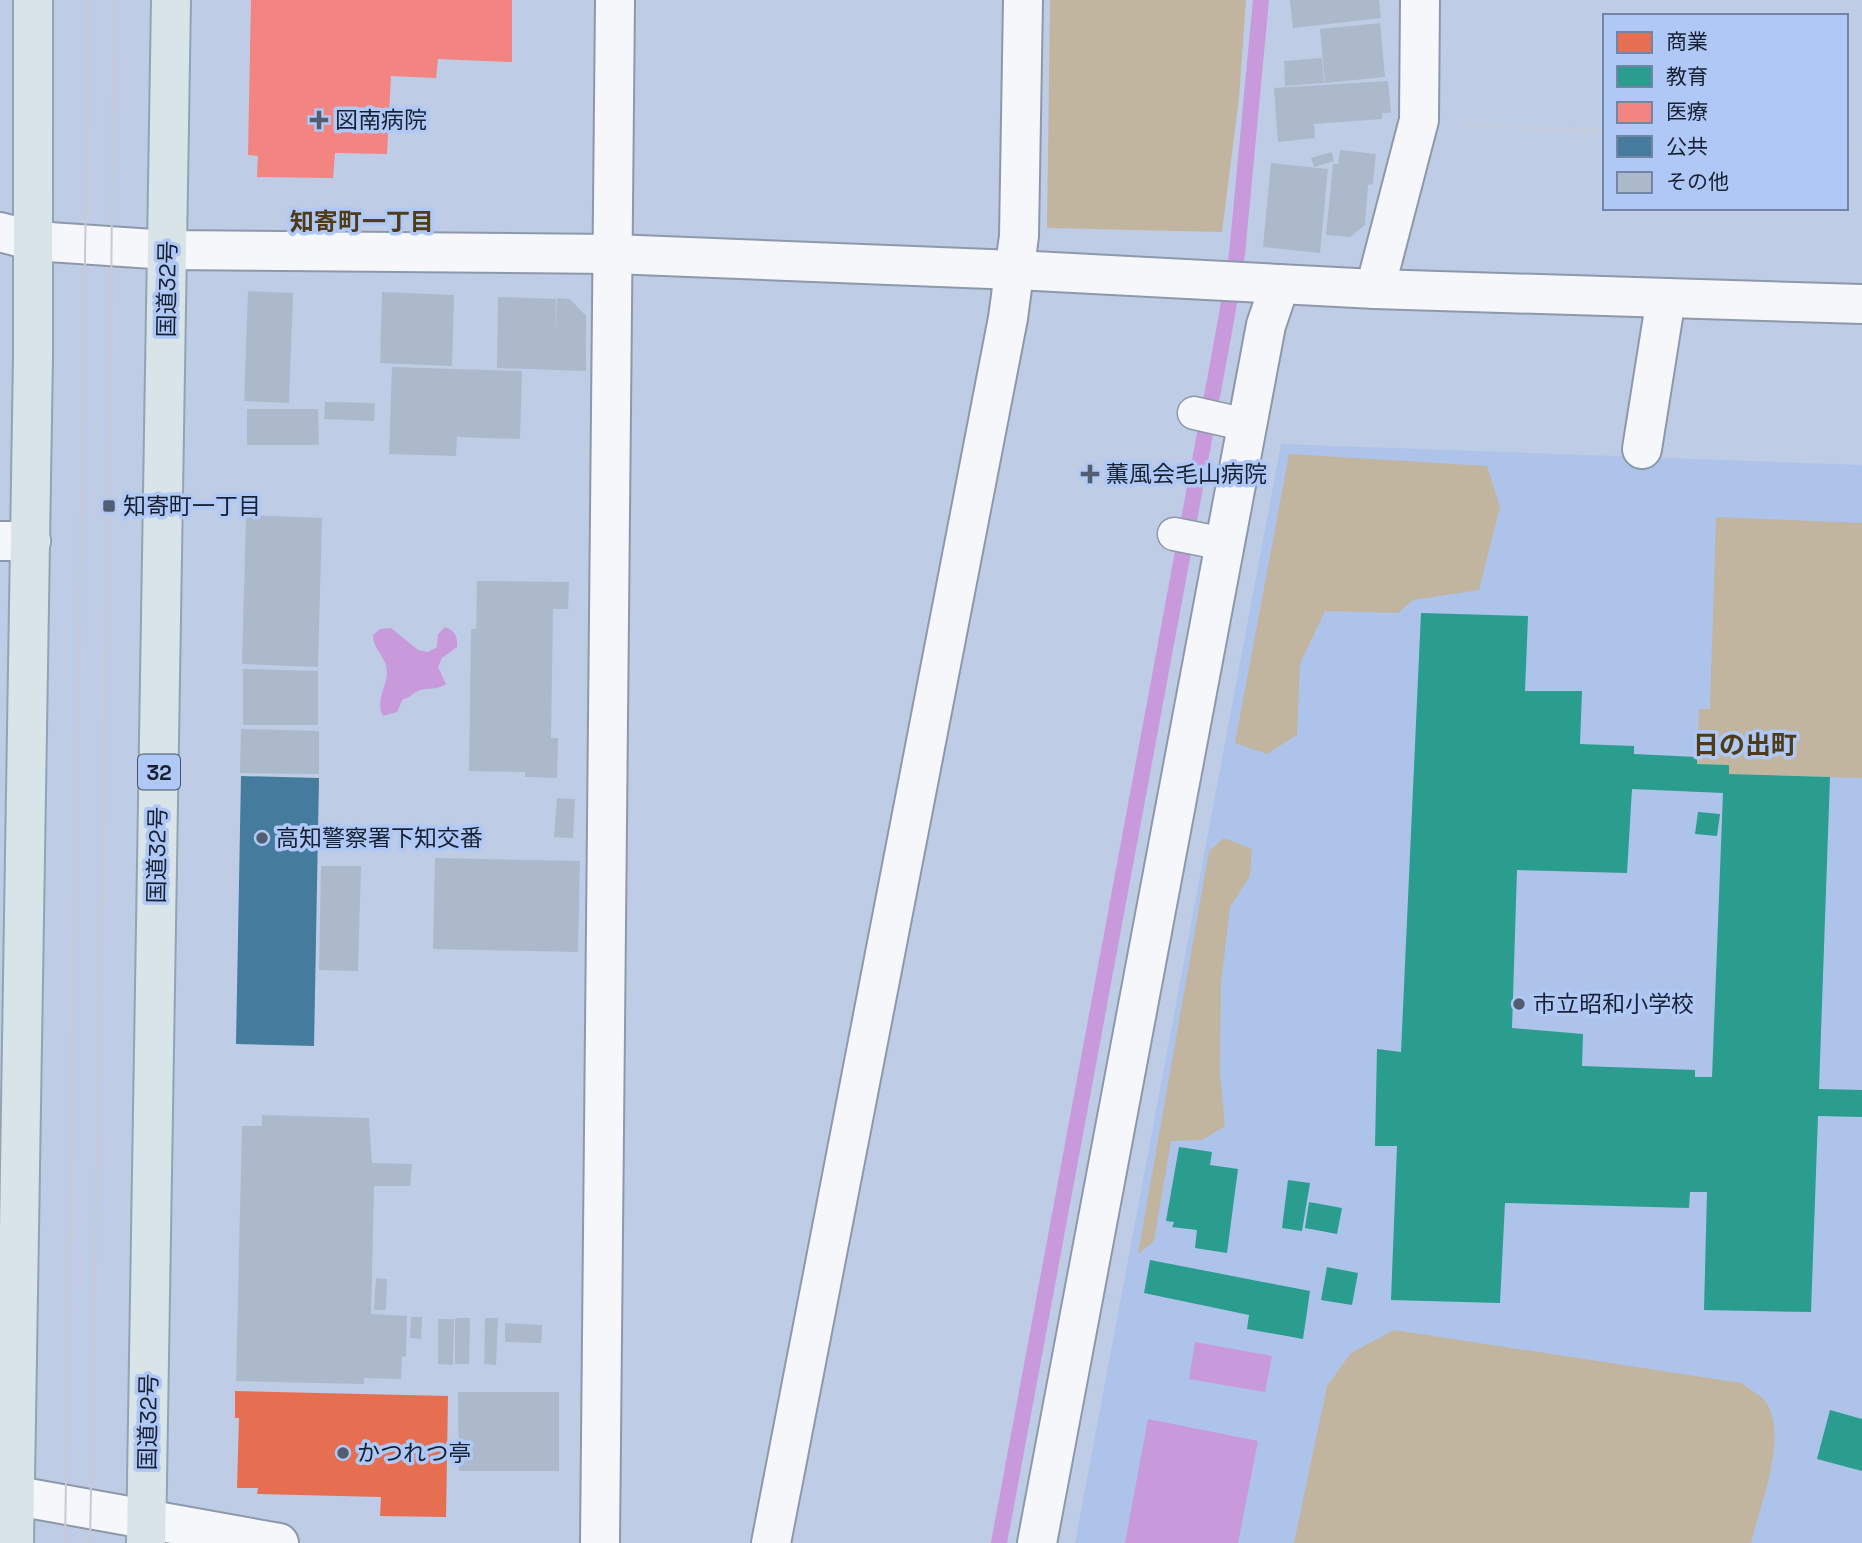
<svg xmlns="http://www.w3.org/2000/svg" width="1862" height="1543" viewBox="0 0 1862 1543" font-family="'Space Grotesk','Noto Sans JP',sans-serif">
<style>
.built{fill:#adc3ea}
.green{fill:#c1b59f}
.water{fill:#c89adb}
.shops{fill:#e76f51}
.schools{fill:#2a9d8f;fill-rule:evenodd}
.health{fill:#f28482}
.public{fill:#457b9d}
.lines{fill:none;stroke-linecap:round;stroke-linejoin:round}
.stream{stroke:#c89adb;stroke-width:16}
.building{fill:#abb9cb}
.service-casing{stroke:#8e98ab;stroke-width:35}
.minor-casing{stroke:#8e98ab;stroke-width:42}
.trunk-casing{stroke:#91a4b2;stroke-width:42}
.path{stroke:#c8ccd3;stroke-width:4.5;stroke-dasharray:3.5 5;stroke-linecap:butt}
.service{stroke:#f5f7fb;stroke-width:32}
.minor{stroke:#f5f7fb;stroke-width:38}
.trunk{stroke:#d8e4e8;stroke-width:38}
.tram{stroke:#c7cad2;stroke-width:2}
.poi-dot{fill:#525d71;stroke:#afc8f5;stroke-width:2.5}
.labels{text-anchor:middle;dominant-baseline:central;stroke-width:7;stroke-linejoin:round;paint-order:stroke}
.shield{fill:#afc8f5;stroke:#45536c;stroke-width:2}
.shield-label{font-size:21px;font-weight:bold;fill:#182132}
.poi-label{font-size:23px;fill:#182132;stroke:#afc8f5;text-anchor:start}
.street-label{font-size:23px;fill:#182132;stroke:#afc8f5}
.neighbourhood-label{font-size:24px;font-weight:bold;fill:#4f3c16;stroke:#afc8f5}
.quarter-label{font-size:26px;font-weight:bold;fill:#4f3c16;stroke:#afc8f5}
</style>
<rect width="100%" height="100%" fill="#bfcce5"/>
<polygon class="built" points="1281,444 1862,465 1862,1543 1075,1543"/>
<g class="green">
<polygon points="1050,0 1246,0 1239,98 1222,232 1047,228"/>
<polygon points="1289,454 1487,466 1500,507 1479,590 1413,600 1398,613 1325,611 1300,664 1297,735 1267,754 1235,743"/>
<polygon points="1716,517 1862,523 1862,778 1729,774 1729,765 1697,764 1699,709 1710,709"/>
<polygon points="1224,838 1252,849 1250,876 1230,907 1221,983 1220,1074 1225,1126 1202,1140 1171,1141 1154,1241 1138,1254 1209,851"/>
<path d="M1394,1330L1741,1383C1749,1389 1762,1395 1767,1404C1788,1439 1760,1505 1751,1543H1294L1327,1386L1351,1353Z"/>
</g>
<g class="water">
<path d="M445,627C455,631 458,636 457,647L442,658L438,667L446,684C436,691 426,687 418,691C411,694 411,698 403,699L397,712L383,716C375,702 387,685 387,672C387,657 373,650 373,635L380,629L391,628L418,650L428,652L437,647L438,634Z"/>
<polygon points="1195,1342 1272,1356 1265,1392 1189,1379"/>
<polygon points="1148,1419 1258,1441 1238,1543 1125,1543"/>
</g>
<polygon class="shops" points="235,1391 448,1396 446,1517 380,1516 381,1497 257,1494 258,1488 237,1488 239,1418 235,1418"/>
<g class="schools">
<path d="M1421,613L1528,616L1525,691H1582L1580,744L1634,746V754L1697,757V764L1729,765V774L1830,777L1819,1089L1862,1090V1117L1818,1116L1811,1312L1704,1310L1707,1192H1690L1689,1208L1505,1203L1500,1303L1391,1300L1397,1146H1375L1377,1049L1401,1052ZM1632,789L1723,793L1712,1077H1695V1070L1582,1066L1583,1034L1512,1028L1517,870L1627,873Z"/>
<polygon points="1698,812 1720,814 1717,836 1695,834"/>
<polygon points="1179,1147 1212,1152 1210,1165 1238,1169 1227,1253 1195,1248 1197,1230 1172,1227 1174,1222 1166,1221"/>
<polygon points="1288,1180 1310,1183 1302,1231 1282,1228"/>
<polygon points="1309,1202 1342,1208 1337,1234 1305,1228"/>
<polygon points="1150,1260 1310,1291 1303,1339 1247,1329 1249,1315 1144,1293"/>
<polygon points="1327,1267 1358,1273 1352,1305 1321,1300"/>
<polygon points="1830,1410 1862,1419 1862,1471 1817,1459"/>
</g>
<polygon class="health" points="251,0 512,0 512,62 438,59 436,78 391,76 387,154 335,153 333,178 257,177 258,156 248,155"/>
<polygon class="public" points="241,776 319,778 314,1046 236,1044"/>
<g class="lines">
<polyline class="stream" points="999,1543 1225,326 1237,254 1261,0"/>
</g>
<g class="building">
<polygon points="1290,0 1379,0 1381,18 1293,28"/>
<polygon points="1380,23 1385,77 1325,83 1320,29"/>
<polygon points="1322,58 1324,83 1285,86 1284,61"/>
<polygon points="1388,81 1391,113 1382,113 1382,119 1314,124 1315,138 1278,142 1274,88"/>
<polygon points="1340,150 1376,154 1373,184 1368,185 1365,225 1350,237 1326,235 1333,164 1338,164"/>
<polygon points="1332,152 1334,161 1314,167 1311,158"/>
<polygon points="1271,163 1328,169 1320,253 1263,247"/>
<polygon points="248,291 293,293 289,403 244,401"/>
<polygon points="382,292 454,295 452,366 380,363"/>
<polygon points="498,297 556,299 555,336 557,298 570,299 586,316 586,371 497,368"/>
<polygon points="392,367 522,371 520,439 457,437 456,456 389,454"/>
<polygon points="325,402 375,403 374,421 324,419"/>
<polygon points="247,409 318,409 319,445 247,445"/>
<polygon points="246,515 322,518 318,667 242,664"/>
<polygon points="477,581 569,582 568,609 553,609 551,738 558,738 557,778 525,777 525,772 469,771 471,629 476,629"/>
<polygon points="243,669 318,671 318,725 243,725"/>
<polygon points="241,729 319,731 319,774 240,773"/>
<polygon points="557,798 575,799 573,838 554,837"/>
<polygon points="435,858 580,861 578,952 433,949"/>
<polygon points="321,866 361,866 358,971 319,970"/>
<polygon points="262,1115 369,1118 372,1163 412,1164 410,1186 374,1186 371,1314 407,1316 406,1357 402,1356 401,1379 364,1378 364,1384 236,1381 242,1126 262,1126"/>
<polygon points="376,1278 387,1279 386,1310 374,1310"/>
<polygon points="411,1317 422,1317 421,1339 410,1338"/>
<polygon points="455,1318 470,1318 469,1364 455,1364"/>
<polygon points="485,1318 498,1318 496,1365 484,1364"/>
<polygon points="438,1319 454,1319 453,1365 438,1364"/>
<polygon points="505,1323 542,1325 541,1343 505,1342"/>
<polygon points="458,1392 559,1392 559,1471 459,1471"/>
</g>
<g class="lines">
<defs>
<g id="service">
<polyline points="1194,413 1247,425"/>
<polyline points="1174,534 1224,544"/>
</g>
<g id="minor">
<polyline points="0,232 34,241 168,250 613,254 1015,270 1375,289 1862,304"/>
<polyline points="1375,289 1419,120 1420,0"/>
<polyline points="1642,449 1666,298"/>
<polyline points="0,541 31,541"/>
<polyline points="0,1493 279,1543"/>
<polyline points="600,1543 615,0"/>
<polyline points="771,1543 1008,318 1019,236 1023,0"/>
<polyline points="1037,1543 1266,325 1280,284"/>
</g>
<g id="trunk">
<polyline points="14,1543 33,355 33,0"/>
<polyline points="146,1543 171,0"/>
</g>
</defs>
<use href="#service" class="service-casing"/>
<use href="#minor" class="minor-casing"/>
<use href="#trunk" class="trunk-casing"/>
<g class="path">
<polyline points="1465,124 1605,132"/>
<polyline points="1846,145 1862,146"/>
</g>
<use href="#service" class="service"/>
<use href="#minor" class="minor"/>
<use href="#trunk" class="trunk"/>
<g class="tram">
<polyline points="65,1543 89,0"/>
<polyline points="90,1543 109,506 114,0"/>
</g>
</g>
<g class="poi-dot">
<path d="M315.5 109.5h7v7h7v7h-7v7h-7v-7h-7v-7h7z"/>
<path d="M1086.5 463.5h7v7h7v7h-7v7h-7v-7h-7v-7h7z"/>
<rect x="102" y="499" width="14" height="14" rx="3.5"/>
<circle cx="262" cy="838" r="7"/>
<circle cx="1519" cy="1004" r="7"/>
<circle cx="343" cy="1453" r="7"/>
</g>
<g class="labels">
<rect class="shield" x="138" y="754.5" width="42" height="35" rx="5"/>
<g class="shield-label">
<text x="159" y="772">32</text>
</g>
<g class="poi-label">
<text x="335" y="120">図南病院</text>
<text x="1106" y="474">薫風会毛山病院</text>
<text x="123" y="506">知寄町一丁目</text>
<text x="276" y="838">高知警察署下知交番</text>
<text x="1533" y="1004">市立昭和小学校</text>
<text x="357" y="1453">かつれつ亭</text>
</g>
<g class="street-label">
<text transform="translate(167 289) rotate(-89)">国道32号</text>
<text transform="translate(157 855) rotate(-89)">国道32号</text>
<text transform="translate(148 1422) rotate(-89)">国道32号</text>
</g>
<g class="neighbourhood-label">
<text x="362" y="221">知寄町一丁目</text>
</g>
<g class="quarter-label">
<text x="1745" y="745">日の出町</text>
</g>
</g>
<rect x="1603" y="14" width="245" height="196" fill="#afc8f5" stroke="#7385a7" stroke-width="2"/>
<rect x="1617" y="32" width="35" height="21" fill="#e76f51" stroke="#7385a7" stroke-width="2"/>
<text x="1666" y="49" font-size="21" fill="#182132">商業</text>
<rect x="1617" y="66" width="35" height="21" fill="#2a9d8f" stroke="#7385a7" stroke-width="2"/>
<text x="1666" y="84" font-size="21" fill="#182132">教育</text>
<rect x="1617" y="102" width="35" height="21" fill="#f28482" stroke="#7385a7" stroke-width="2"/>
<text x="1666" y="119" font-size="21" fill="#182132">医療</text>
<rect x="1617" y="136" width="35" height="21" fill="#457b9d" stroke="#7385a7" stroke-width="2"/>
<text x="1666" y="154" font-size="21" fill="#182132">公共</text>
<rect x="1617" y="172" width="35" height="21" fill="#abb9cb" stroke="#7385a7" stroke-width="2"/>
<text x="1666" y="189" font-size="21" fill="#182132">その他</text>
</svg>
